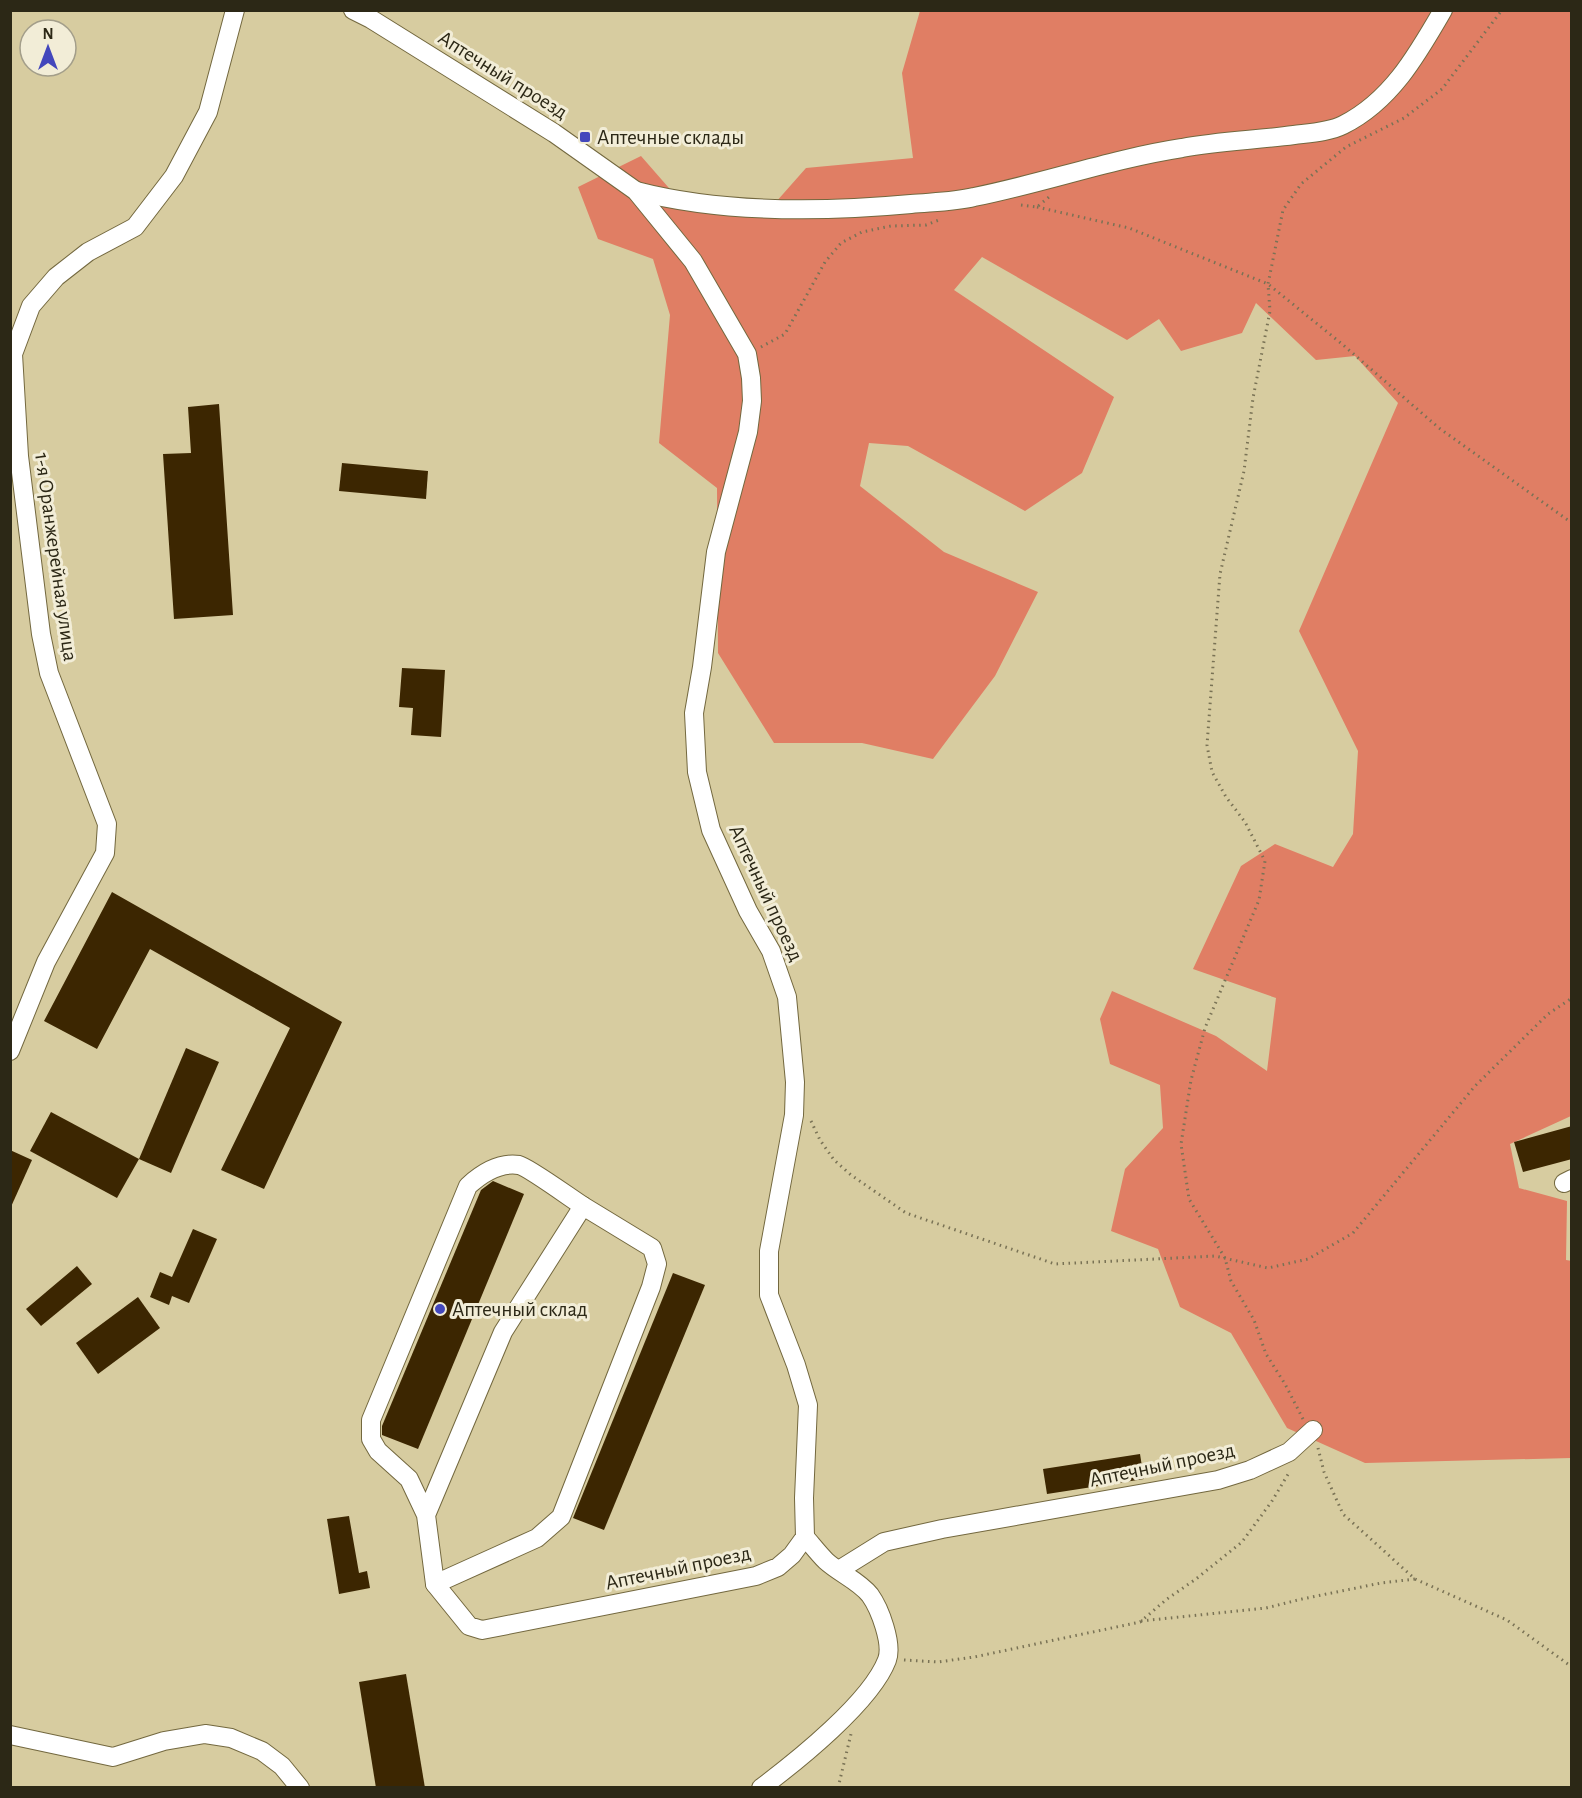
<svg xmlns="http://www.w3.org/2000/svg" width="1582" height="1798" viewBox="0 0 1582 1798" font-family="'Alegreya Sans',sans-serif">
<style>
.green{fill:#e07e64}
.building{fill:#3c2601}
.lines{fill:none;stroke-linecap:round;stroke-linejoin:round}
.minor-casing{stroke:#73683f;stroke-width:20}
.path{stroke:#797255;stroke-width:3;stroke-dasharray:1.5 4.5;stroke-linecap:butt}
.minor{stroke:#fff;stroke-width:18}
.poi-dot{fill:#4347bc;stroke:#f2edd7;stroke-width:2}
.labels{text-anchor:middle;dominant-baseline:central;stroke-width:6;stroke-linejoin:round;paint-order:stroke}
.street-label{font-size:21px;fill:#2c2816;stroke:#f2edd7}
.poi-label{font-size:21px;fill:#2c2816;stroke:#f2edd7;text-anchor:start}
</style>
<rect width="100%" height="100%" fill="#d7cca0"/>
<polygon class="green" points="920,11 1571,11 1571,1116 1510,1144 1519,1188 1567,1201 1566,1260 1572,1261 1571,1458 1365,1463 1287,1428 1231,1333 1180,1307 1158,1249 1111,1231 1125,1169 1163,1128 1160,1085 1110,1064 1100,1019 1112,991 1216,1036 1267,1071 1276,998 1193,969 1241,866 1275,844 1333,867 1353,834 1358,751 1299,631 1398,403 1355,356 1316,360 1256,303 1242,333 1181,351 1159,319 1127,340 982,257 954,290 1114,397 1082,473 1025,511 908,446 869,443 860,486 944,552 1038,592 995,676 933,759 862,743 774,743 718,653 717,488 659,443 670,315 653,259 598,239 578,187 641,156 689,211 768,211 806,168 913,158 902,73"/>
<g class="building">
<polygon points="219,404 233,615 174,619 163,454 191,453 188,407"/>
<polygon points="342,463 428,471 426,499 339,491"/>
<polygon points="402,668 445,670 441,737 411,735 413,708 399,707"/>
<polygon points="112,892 342,1022 264,1189 221,1170 290,1028 150,949 97,1049 44,1021"/>
<polygon points="186,1048 219,1062 171,1173 139,1159"/>
<polygon points="51,1112 139,1159 117,1198 30,1151"/>
<polygon points="1572,1126 1572,1159 1523,1172 1514,1142"/>
<polygon points="10,1150 32,1160 10,1209"/>
<polygon points="493,1181 524,1194 418,1449 382,1435 382,1426 481,1190"/>
<polygon points="193,1229 217,1239 189,1303 172,1296 169,1305 150,1297 160,1272 172,1277"/>
<polygon points="77,1266 92,1284 41,1326 26,1309"/>
<polygon points="673,1273 705,1285 604,1530 573,1518"/>
<polygon points="138,1297 160,1328 98,1374 76,1343"/>
<polygon points="1140,1454 1144,1479 1047,1494 1043,1469"/>
<polygon points="349,1516 359,1573 367,1571 370,1588 339,1594 327,1519"/>
<polygon points="406,1674 425,1788 376,1788 359,1682"/>
</g>
<g class="lines">
<defs>
<g id="minor">
<path d="M353,10L371,19L554,133L636,191L693,261L747,354L751,378L752,401L748,432L716,552L702,667L694,713L697,772L711,830L748,911L771,951L787,997L795,1082L794,1115L769,1251V1295L796,1365L808,1405L804,1498L805,1537L792,1555L778,1567L756,1576L482,1630L469,1626L435,1584L426,1515L409,1479L378,1451L371,1439V1420L468,1186C481,1174 499,1162 519,1165C528,1167 572,1199 583,1206L503,1332L426,1515"/>
<path d="M636,191C721,213 824,212 911,204C932,202 954,202 974,197C1044,183 1111,159 1182,148C1219,141 1257,140 1294,135C1310,133 1329,132 1343,125C1391,101 1417,55 1443,10"/>
<polyline points="10,1051 46,962 105,853 107,824 49,673 41,634 19,456 13,354 31,306 56,277 88,252 135,227 174,176 208,112 235,10"/>
<polyline points="1564,1183 1572,1179"/>
<polyline points="839,1570 884,1542 942,1529 1218,1480 1250,1470 1289,1452 1313,1430"/>
<polyline points="435,1584 537,1538 561,1517 651,1287 657,1264 652,1248 583,1206"/>
<polyline points="10,1735 113,1757 164,1741 205,1734 231,1738 262,1751 282,1766 300,1788"/>
<path d="M761,1788C797,1761 871,1702 887,1660C893,1644 880,1609 870,1595C859,1581 839,1573 826,1561C819,1554 812,1545 805,1537"/>
</g>
</defs>
<use href="#minor" class="minor-casing"/>
<g class="path">
<polyline points="1021,205 1037,207 1049,197"/>
<polyline points="1037,207 1129,228 1268,284 1342,344 1439,428 1572,523"/>
<polyline points="761,347 785,334 825,262 841,243 862,232 891,226 926,225 939,220"/>
<polyline points="811,1121 820,1140 834,1160 851,1175 906,1213 1055,1264 1215,1256 1268,1268 1308,1259 1353,1233 1475,1086 1548,1014 1572,998"/>
<polyline points="1303,1419 1285,1384 1266,1354 1254,1320 1231,1281 1225,1258 1189,1199 1181,1144 1191,1080 1205,1028 1259,900 1265,861 1245,822 1226,797 1212,772 1207,745 1220,574 1244,471 1253,398 1270,311 1268,284 1283,210 1301,184 1346,147 1404,118 1442,89 1502,10"/>
<polyline points="1318,1448 1324,1472 1343,1514 1415,1579 1507,1620 1572,1667"/>
<polyline points="1141,1621 1266,1608 1302,1599 1381,1583 1415,1579"/>
<polyline points="904,1660 938,1662 974,1657 1140,1622 1167,1599 1196,1579 1242,1542 1272,1501 1290,1471"/>
<polyline points="838,1788 851,1734"/>
</g>
<use href="#minor" class="minor"/>
</g>
<g class="poi-dot">
<rect x="579" y="131" width="12" height="12" rx="3"/>
<circle cx="440" cy="1309" r="6"/>
</g>
<g class="labels">
<g class="street-label">
<text transform="translate(503 75) rotate(32)">Аптечный проезд</text>
<text transform="translate(56 557) rotate(82)">1-я Оранжерейная улица</text>
<text transform="translate(766 893) rotate(65)">Аптечный проезд</text>
<text transform="translate(1162 1465) rotate(-12)">Аптечный проезд</text>
<text transform="translate(678 1568) rotate(-12)">Аптечный проезд</text>
</g>
<g class="poi-label">
<text x="597" y="137">Аптечные склады</text>
<text x="452" y="1309">Аптечный склад</text>
</g>
</g>
<rect width="1582" height="1798" fill="none" stroke="#2c2816" stroke-width="24"/>
<g transform="translate(48 48)"><circle r="28" fill="#f2edd7" stroke="#a39e8a" stroke-width="1.5"/>
<path d="M0-4.5L10 22L0 15L-10 22Z" fill="#4347bc"/>
<text y="-9" font-size="16" font-weight="bold" text-anchor="middle" fill="#2c2816">N</text>
</g>
</svg>
